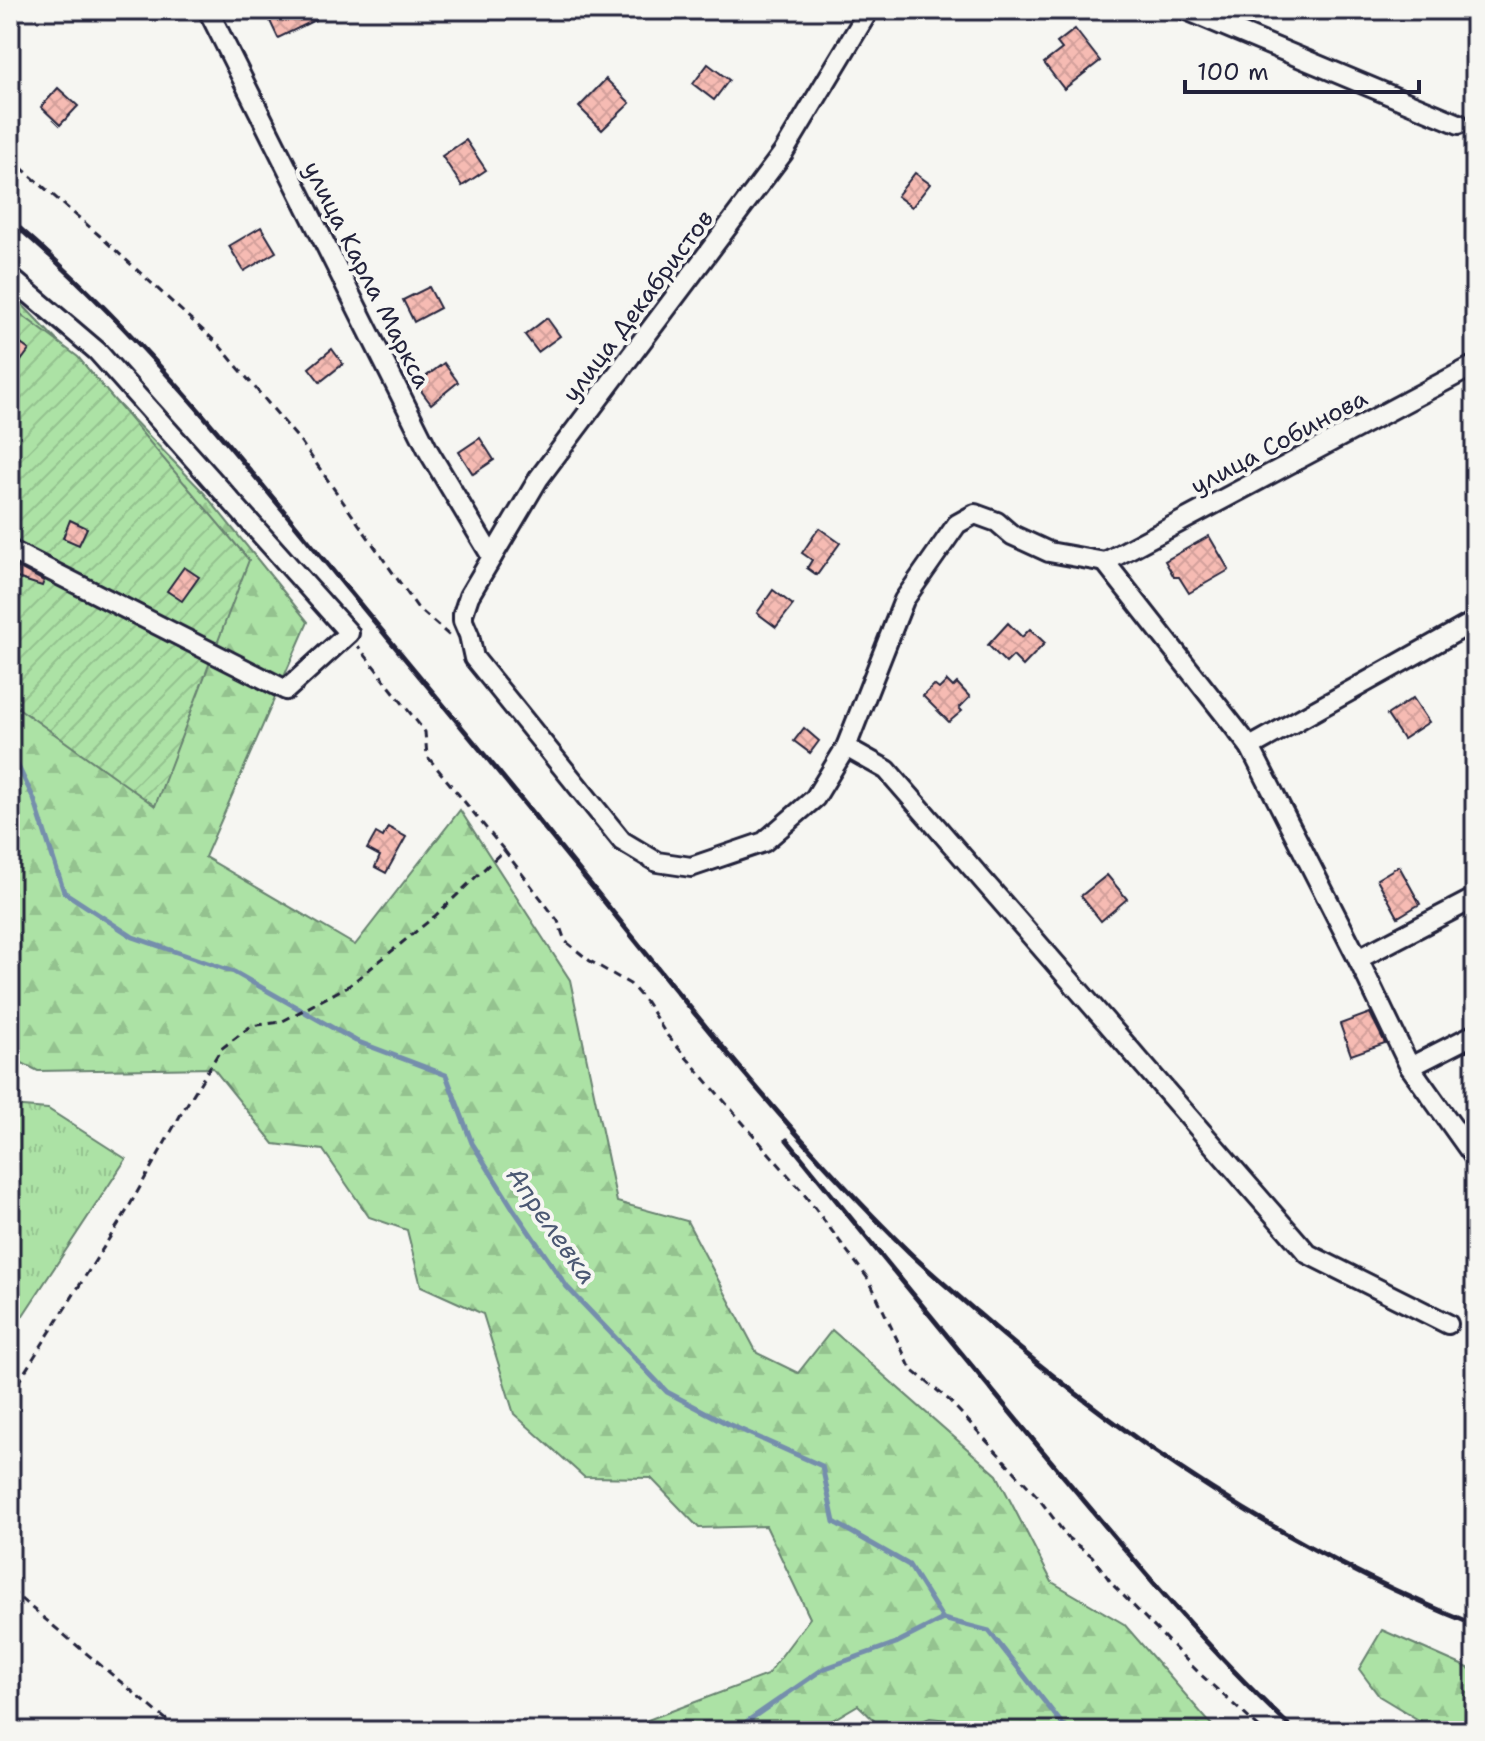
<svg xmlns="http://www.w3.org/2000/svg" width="1485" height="1741" viewBox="0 0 1485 1741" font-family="'Shantell Sans',sans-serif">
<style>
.grass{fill:url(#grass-tufts);stroke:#678270;stroke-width:2}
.forest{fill:url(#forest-firs);stroke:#678270;stroke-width:2}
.garden{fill:url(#garden-furrows);stroke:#678270;stroke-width:2}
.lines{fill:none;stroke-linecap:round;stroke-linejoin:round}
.stream{stroke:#758eac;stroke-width:5}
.building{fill:url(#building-cross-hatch);stroke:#22223b;stroke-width:2}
.minor-casing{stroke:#22223b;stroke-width:24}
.path{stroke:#22223b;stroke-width:3;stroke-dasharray:8 6;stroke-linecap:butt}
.minor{stroke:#f6f6f2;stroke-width:18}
.rail{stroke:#22223b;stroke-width:5}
.labels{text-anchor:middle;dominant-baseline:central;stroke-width:8;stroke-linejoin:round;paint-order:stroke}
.street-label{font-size:24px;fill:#22223b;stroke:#f6f6f2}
.water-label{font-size:26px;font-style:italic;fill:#4b5873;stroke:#f6f6f2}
</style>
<defs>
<pattern id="grass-tufts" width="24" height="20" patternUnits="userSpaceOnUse" patternTransform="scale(2)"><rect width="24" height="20" fill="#ace2a5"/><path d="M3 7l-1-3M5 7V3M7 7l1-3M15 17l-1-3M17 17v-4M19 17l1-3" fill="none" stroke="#94c28f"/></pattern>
<pattern id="forest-firs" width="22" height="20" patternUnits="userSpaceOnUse" patternTransform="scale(2)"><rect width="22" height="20" fill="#ace2a5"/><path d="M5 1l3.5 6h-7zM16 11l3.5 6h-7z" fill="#94c28f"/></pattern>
<pattern id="garden-furrows" width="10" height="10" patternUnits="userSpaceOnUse" patternTransform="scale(2)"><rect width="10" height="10" fill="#ace2a5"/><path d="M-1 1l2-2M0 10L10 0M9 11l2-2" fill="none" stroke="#94c28f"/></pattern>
<pattern id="building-cross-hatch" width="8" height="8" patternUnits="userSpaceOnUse" patternTransform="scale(2)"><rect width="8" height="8" fill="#f6bbb3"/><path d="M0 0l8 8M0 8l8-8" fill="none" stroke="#d3a09b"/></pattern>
</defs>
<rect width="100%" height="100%" fill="#f6f6f2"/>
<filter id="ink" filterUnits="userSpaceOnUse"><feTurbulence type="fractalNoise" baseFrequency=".0125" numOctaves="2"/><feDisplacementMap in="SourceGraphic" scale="16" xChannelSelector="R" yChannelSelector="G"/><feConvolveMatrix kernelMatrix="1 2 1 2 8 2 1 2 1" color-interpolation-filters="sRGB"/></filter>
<g filter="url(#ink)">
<polygon class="grass" points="10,1106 48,1109 126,1159 10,1335"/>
<g class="forest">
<polygon points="10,292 204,493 308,622 205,857 355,945 460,810 570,980 617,1202 687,1221 757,1353 798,1373 832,1330 997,1475 1052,1582 1124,1624 1217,1731 971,1731 966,1722 930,1718 896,1731 885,1731 858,1705 814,1731 643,1731 645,1721 767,1675 810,1618 766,1526 699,1528 651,1478 584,1477 514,1414 483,1314 421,1286 407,1230 369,1217 323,1150 274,1144 213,1068 38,1071 10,1057"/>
<polygon points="1382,1630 1475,1671 1475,1731 1437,1731 1379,1696 1359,1669"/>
</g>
<polygon class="garden" points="10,306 78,357 249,560 155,806 10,702"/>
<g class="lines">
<g class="stream">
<polyline points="10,750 34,799 64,892 133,937 234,972 356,1041 446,1075 472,1143 514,1210 567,1287 667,1392 728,1424 822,1466 834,1522 909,1565 943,1619 989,1631 1063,1725 1074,1731"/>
<polyline points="733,1731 823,1669 896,1643 943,1619"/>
</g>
</g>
<g class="building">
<polygon points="288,10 310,10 315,20 278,38 269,19"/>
<polygon points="1075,29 1100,61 1064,89 1044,63 1062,49 1057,43"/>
<polygon points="708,64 729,80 714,100 693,84"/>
<polygon points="606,79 630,103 602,130 579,107"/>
<polygon points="58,88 78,106 60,125 41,107"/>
<polygon points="466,140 486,170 462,186 442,156"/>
<polygon points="915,173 930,184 912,207 897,196"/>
<polygon points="261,227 276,252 244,271 229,246"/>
<polygon points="429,287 440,308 414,322 403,300"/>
<polygon points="547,318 560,336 538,352 525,335"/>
<polygon points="10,336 29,350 10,376"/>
<polygon points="332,349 343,364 320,382 309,368"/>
<polygon points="444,363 458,382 431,404 416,384"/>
<polygon points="480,438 494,460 473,474 459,452"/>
<polygon points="70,520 87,528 79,545 63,538"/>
<polygon points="819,528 840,543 817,575 807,568 812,560 802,553"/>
<polygon points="1209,536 1229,570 1189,593 1179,577 1174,577 1165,561"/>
<polygon points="18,567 44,581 42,586 17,578"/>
<polygon points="184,567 199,577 182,601 167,591"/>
<polygon points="773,590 793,605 776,627 757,613"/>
<polygon points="1008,623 1022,637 1030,629 1045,643 1023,666 1013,656 1006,663 988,645"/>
<polygon points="947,681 953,687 957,683 970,697 959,708 962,711 949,722 923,696 934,685 939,689"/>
<polygon points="1413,698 1429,722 1403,739 1387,715"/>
<polygon points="804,728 819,741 810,753 794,741"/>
<polygon points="388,827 406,837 386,873 375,867 380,856 367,849 376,833 383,837"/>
<polygon points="1399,866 1420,904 1398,917 1377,879"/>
<polygon points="1107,875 1127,899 1101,921 1081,896"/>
<polygon points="1370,1013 1385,1043 1351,1055 1340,1024"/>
</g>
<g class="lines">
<defs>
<g id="minor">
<polyline points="208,10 429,452 492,557"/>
<polyline points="869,10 783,153 539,478 469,596 463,614 463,621 469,635 474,658 622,841 657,862 691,867 764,842 815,798 846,747 904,600 957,524 975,514 997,522 1012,535 1049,552 1105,562 1250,747 1358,959 1410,1067 1475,1158"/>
<polyline points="1186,10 1459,124"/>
<polyline points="10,277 97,351 349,633 286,690 10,550"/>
<polyline points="1105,562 1475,365"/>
<polyline points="846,747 887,770 1308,1254 1448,1324"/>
<polyline points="1250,747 1475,621"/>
<polyline points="1358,959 1475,898"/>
<polyline points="1410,1067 1475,1034"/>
</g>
</defs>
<use href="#minor" class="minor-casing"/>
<g class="path">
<polyline points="10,158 100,236 219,345 301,442 417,607 452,638"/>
<polyline points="504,850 558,921 565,941 590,961 630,984 646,1002 666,1034 801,1190 869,1280 911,1369 949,1400 1037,1496 1068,1538 1092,1556 1113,1585 1200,1674 1263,1731"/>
<polyline points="10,1395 126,1212 181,1114 221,1049 251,1026 281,1022 350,985 435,916 504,850 427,756 425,732 358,646"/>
<polyline points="10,1590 180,1731"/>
</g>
<use href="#minor" class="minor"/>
<g class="rail">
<path d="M10,220C138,329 244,462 350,592C433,693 517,793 599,895C698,1018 796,1142 910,1253C932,1274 956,1294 979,1314C1127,1443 1293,1552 1475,1625"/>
<path d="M787,1140C881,1255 974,1370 1070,1484C1142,1570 1213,1655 1295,1731"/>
</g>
</g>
</g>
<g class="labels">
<g class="street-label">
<text transform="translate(367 275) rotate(63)">улица Карла Маркса</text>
<text transform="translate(638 306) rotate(-53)">улица Декабристов</text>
<text transform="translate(1279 442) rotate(-28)">улица Собинова</text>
</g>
<g class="water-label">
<text transform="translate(552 1225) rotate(55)">Апрелевка</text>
</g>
</g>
<rect width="1485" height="1741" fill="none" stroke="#f6f6f2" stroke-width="40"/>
<rect x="20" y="20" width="1445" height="1701" fill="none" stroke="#22223b" stroke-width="3" filter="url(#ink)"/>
<path d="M1185 80v12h234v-12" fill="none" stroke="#22223b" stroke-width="4"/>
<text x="1197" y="80" font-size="24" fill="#22223b" stroke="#f6f6f2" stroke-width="6" paint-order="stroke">100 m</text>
</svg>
